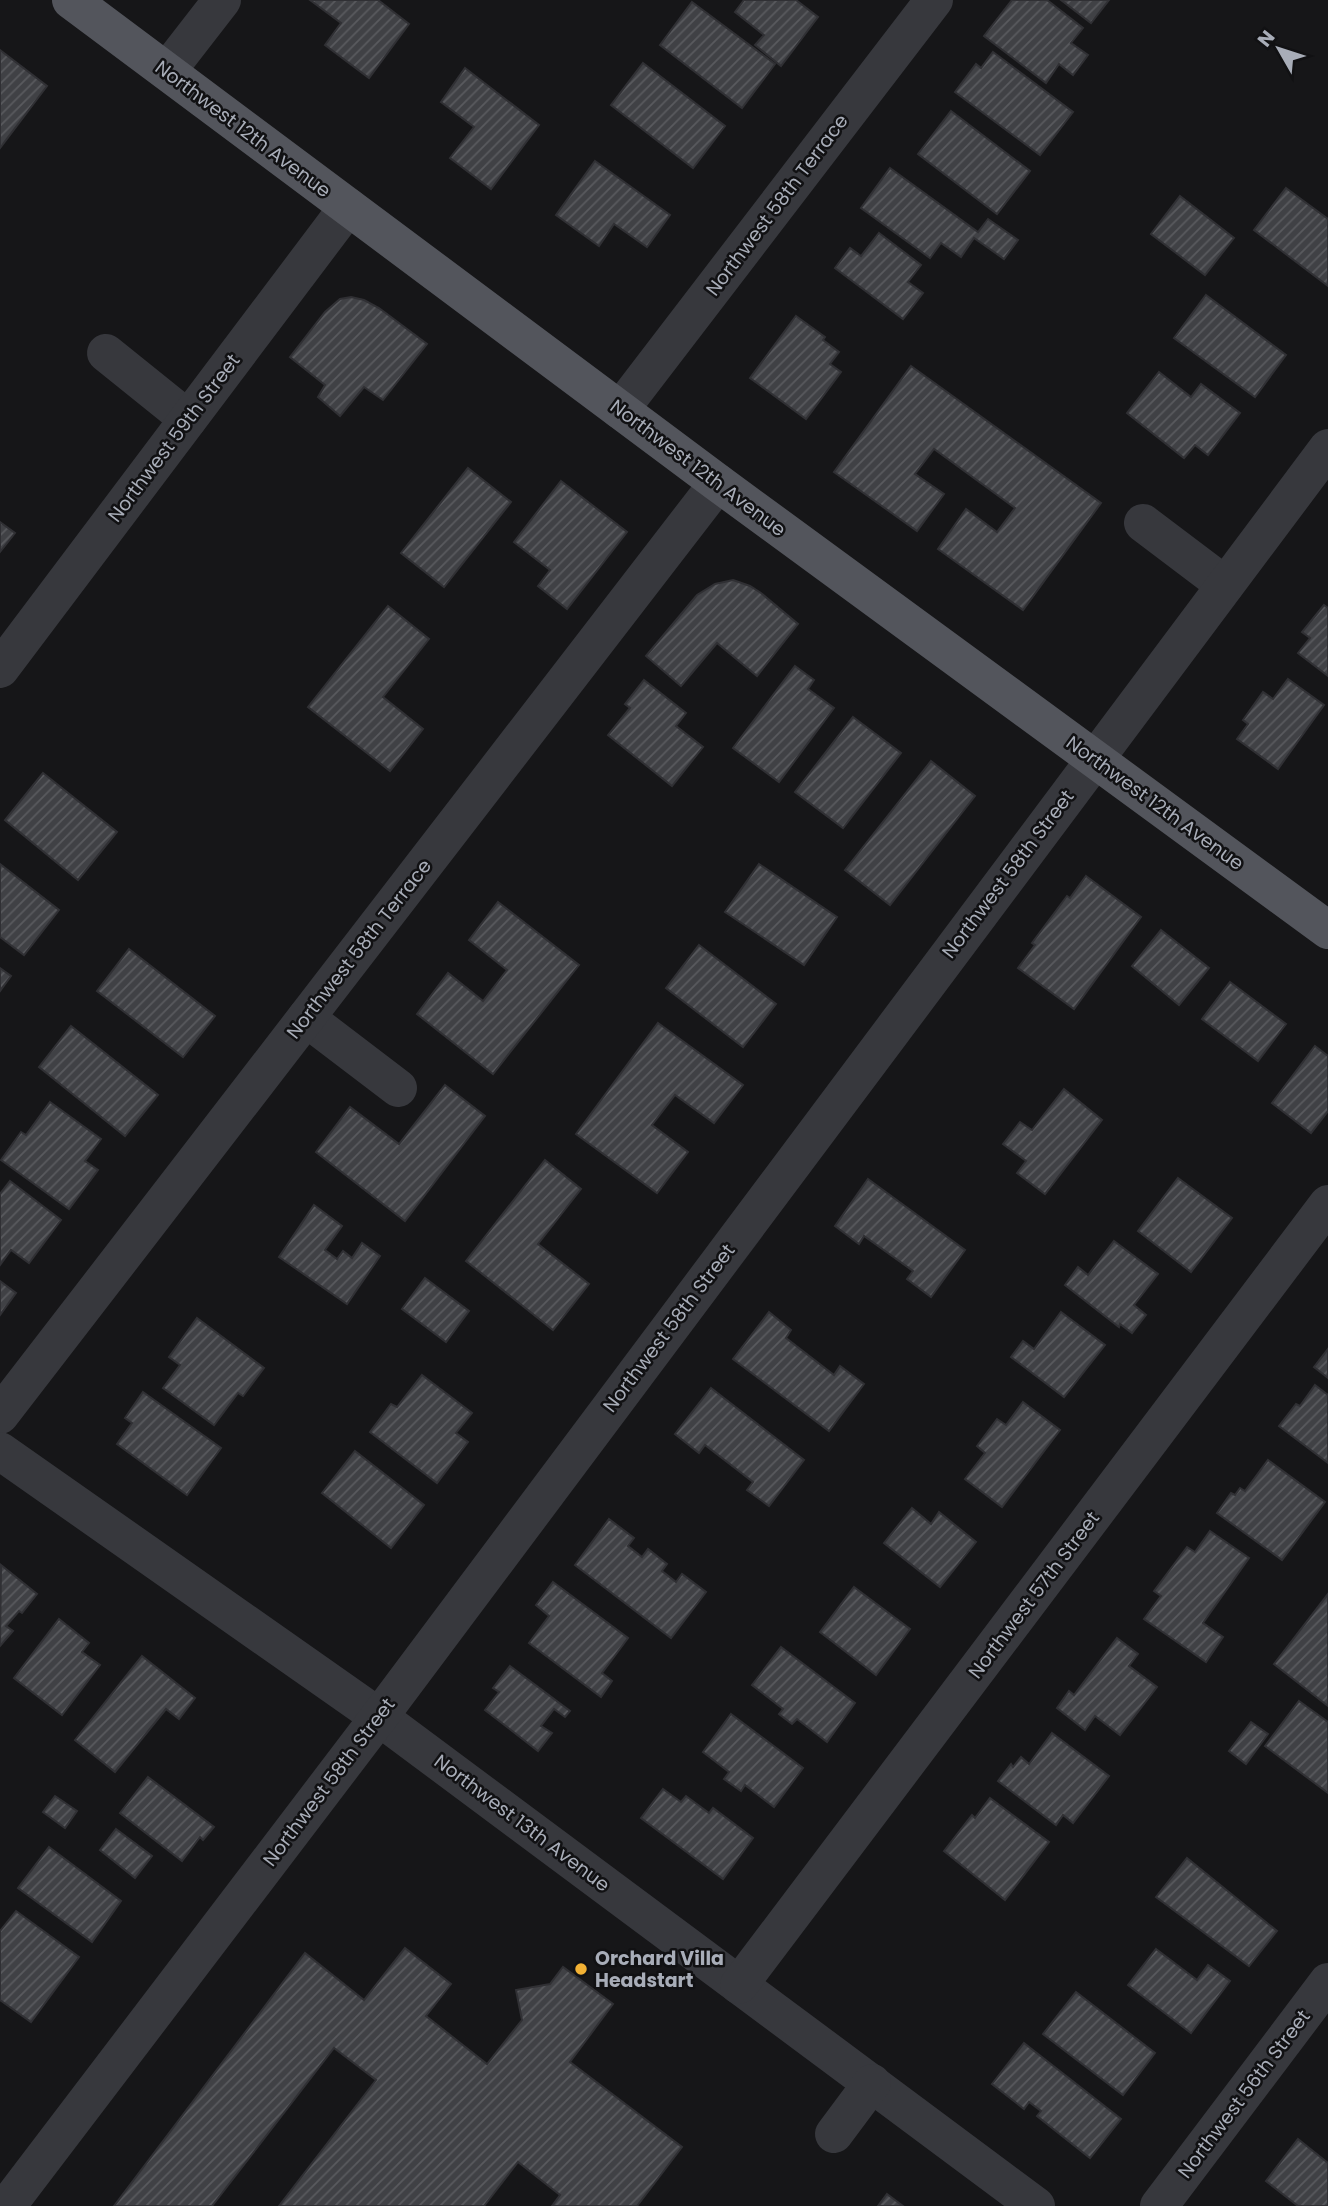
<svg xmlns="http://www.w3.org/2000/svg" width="1328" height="2206" viewBox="0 0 1328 2206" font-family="Poppins,sans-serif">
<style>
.building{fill:url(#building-hatch);stroke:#303034;stroke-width:2}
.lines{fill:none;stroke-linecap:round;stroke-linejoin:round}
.minor{stroke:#37383d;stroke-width:38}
.major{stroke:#53555c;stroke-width:38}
.poi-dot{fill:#f2b134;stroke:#111113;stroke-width:2.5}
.labels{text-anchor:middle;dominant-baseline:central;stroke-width:5;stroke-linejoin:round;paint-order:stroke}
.street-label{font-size:19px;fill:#a8adb8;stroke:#111113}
.poi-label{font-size:19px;font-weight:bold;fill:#a8adb8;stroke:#111113;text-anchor:start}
</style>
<defs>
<pattern id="building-hatch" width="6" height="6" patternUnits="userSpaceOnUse" patternTransform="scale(1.75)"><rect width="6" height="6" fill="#404145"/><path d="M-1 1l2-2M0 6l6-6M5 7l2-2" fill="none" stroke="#595a5e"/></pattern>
</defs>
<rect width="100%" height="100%" fill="#161618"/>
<g class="building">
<polygon points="310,0 378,0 409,24 369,78 325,45 341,23"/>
<polygon points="744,0 796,0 818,17 781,66 755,45 764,35 735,12"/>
<polygon points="1012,0 1047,0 1083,28 1071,43 1088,55 1073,75 1059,64 1046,83 984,36"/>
<polygon points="1061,0 1109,0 1091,23"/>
<polygon points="692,2 775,64 742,108 660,45"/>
<polygon points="0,50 47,86 0,148"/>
<polygon points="993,52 1073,112 1040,155 955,92 976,64 981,68"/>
<polygon points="643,63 725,126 693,168 611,105"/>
<polygon points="465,68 539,125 491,189 450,158 474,127 441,102"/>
<polygon points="951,111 1030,171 997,214 918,154"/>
<polygon points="595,161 670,215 647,247 614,224 599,246 556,215"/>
<polygon points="890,168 978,232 988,219 1018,240 1004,259 974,238 961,257 941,243 930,258 861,208"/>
<polygon points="1286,188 1328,219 1328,286 1254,230"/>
<polygon points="1180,196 1234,238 1205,275 1151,234"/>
<polygon points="879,233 921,265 908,282 923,293 903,319 835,268 850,248 861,256"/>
<polygon points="1206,295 1286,355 1255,397 1174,338"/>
<polygon points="351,297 364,300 379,308 427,344 383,400 364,387 340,416 318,397 325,385 290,357 325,312 340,299"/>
<polygon points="796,316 825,337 823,340 839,352 830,364 841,372 806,419 750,378"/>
<polygon points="911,366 1101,503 1023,610 938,549 966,509 997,532 1015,508 934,449 915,474 944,494 917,531 834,472"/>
<polygon points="1159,372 1191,397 1201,384 1240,413 1208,455 1195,445 1184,458 1127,413"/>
<polygon points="468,468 511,502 444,587 401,553"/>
<polygon points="561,481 627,532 567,609 538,586 550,570 514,542"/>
<polygon points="0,522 15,533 0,552"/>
<polygon points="733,580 750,586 761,593 798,624 757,676 717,643 681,686 646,656 697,595 715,584"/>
<polygon points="1324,605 1328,608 1328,676 1298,653 1310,638 1302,632"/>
<polygon points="388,606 429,639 383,697 423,729 390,771 308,707"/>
<polygon points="795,666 814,680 808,689 834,708 779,782 733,748"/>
<polygon points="1288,679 1324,705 1278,769 1237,739 1248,724 1243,720 1263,692 1273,699"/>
<polygon points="644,680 686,713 676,726 703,747 672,786 608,735 630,708 625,704"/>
<polygon points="853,717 901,753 843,828 795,792"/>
<polygon points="931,761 975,796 890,905 845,870"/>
<polygon points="43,773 117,832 78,880 5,820"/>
<polygon points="0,864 59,910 24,955 0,937"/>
<polygon points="759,864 837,917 804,965 725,912"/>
<polygon points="1086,876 1141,917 1074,1009 1018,968 1035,945 1032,943 1067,896 1070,898"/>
<polygon points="498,902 579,965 493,1074 417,1014 448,973 483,1001 507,970 469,940"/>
<polygon points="1161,930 1209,968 1179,1005 1132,966"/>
<polygon points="699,945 776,1004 743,1047 666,988"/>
<polygon points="129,949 215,1016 183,1057 97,991"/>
<polygon points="0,968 11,976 0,991"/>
<polygon points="1230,982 1286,1024 1258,1061 1202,1019"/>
<polygon points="658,1023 743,1085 714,1123 675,1095 652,1125 688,1152 657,1193 576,1134"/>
<polygon points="71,1026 158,1095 125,1136 39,1067"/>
<polygon points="1315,1046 1328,1056 1328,1111 1311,1133 1272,1103"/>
<polygon points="445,1085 485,1116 405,1221 316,1152 350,1107 399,1144"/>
<polygon points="1064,1089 1102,1120 1045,1194 1017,1173 1026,1161 1003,1144 1020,1122 1032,1130"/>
<polygon points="50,1102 101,1139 85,1161 98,1170 69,1209 1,1160 21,1132 26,1135"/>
<polygon points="545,1160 581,1189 538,1244 589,1284 553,1330 466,1261"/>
<polygon points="1178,1178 1232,1218 1191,1272 1138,1231"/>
<polygon points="868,1179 965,1250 931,1297 907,1279 913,1271 864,1236 859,1244 835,1226"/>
<polygon points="10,1181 61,1220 29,1263 11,1250 0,1265 0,1194"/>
<polygon points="314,1205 342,1226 325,1250 337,1259 343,1251 352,1258 362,1243 380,1256 347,1304 279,1257"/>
<polygon points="1114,1241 1158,1274 1134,1305 1146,1315 1132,1333 1120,1324 1119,1327 1065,1285 1078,1267 1088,1275"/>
<polygon points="425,1278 469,1311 446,1342 402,1309"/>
<polygon points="0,1281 16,1293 0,1315"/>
<polygon points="769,1312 791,1330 786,1338 834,1375 840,1366 864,1384 829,1431 733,1359"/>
<polygon points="1061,1312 1105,1345 1064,1397 1011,1357 1023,1341 1034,1349"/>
<polygon points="197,1318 264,1368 243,1396 238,1393 214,1425 163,1388 180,1365 169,1357"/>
<polygon points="1328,1349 1328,1378 1314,1367"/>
<polygon points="422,1375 472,1413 456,1433 468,1442 437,1483 370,1432 391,1404 397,1407"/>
<polygon points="1315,1385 1328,1395 1328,1463 1279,1426 1296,1404 1300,1406"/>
<polygon points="711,1388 804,1460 769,1506 747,1490 753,1482 705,1445 699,1453 675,1434"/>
<polygon points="143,1392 221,1448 187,1495 117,1444 132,1423 125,1418"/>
<polygon points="1023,1402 1060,1430 1002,1507 965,1479 985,1453 977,1446 997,1419 1006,1425"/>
<polygon points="355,1451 424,1505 391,1548 322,1493"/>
<polygon points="1268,1460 1325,1502 1282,1560 1217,1513 1231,1493 1235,1495 1240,1488 1245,1491"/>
<polygon points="912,1508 931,1524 939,1512 976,1542 940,1587 884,1543"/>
<polygon points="609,1519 634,1538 628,1546 642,1557 648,1549 667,1564 662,1571 676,1582 682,1574 706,1592 671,1638 575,1565"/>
<polygon points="1210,1531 1249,1558 1203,1623 1223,1637 1206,1662 1144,1619 1161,1596 1154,1591 1187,1547 1195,1552"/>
<polygon points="1,1565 37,1594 22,1613 19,1611 6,1626 13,1631 0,1646"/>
<polygon points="553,1582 628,1638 602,1673 612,1681 601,1697 529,1643 549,1616 536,1605"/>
<polygon points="854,1587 910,1629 876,1675 820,1632"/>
<polygon points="1328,1594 1328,1706 1274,1664"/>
<polygon points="59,1619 89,1643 82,1652 100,1665 62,1715 14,1678"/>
<polygon points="1117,1638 1138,1654 1129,1666 1157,1687 1120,1735 1095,1716 1085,1730 1057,1708 1069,1691 1074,1695"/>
<polygon points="781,1647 855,1703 827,1742 797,1719 792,1724 779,1714 783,1709 752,1685"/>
<polygon points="142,1656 195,1698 179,1719 166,1709 115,1772 75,1740"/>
<polygon points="510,1666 570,1711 565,1717 554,1709 541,1726 552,1733 538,1751 485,1710 499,1692 493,1688"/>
<polygon points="1299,1701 1328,1722 1328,1793 1265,1746"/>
<polygon points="731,1714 803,1768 774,1807 745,1785 741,1791 724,1779 729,1772 703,1752"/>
<polygon points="1251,1722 1268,1734 1246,1764 1229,1751"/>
<polygon points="1052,1733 1109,1776 1073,1823 1063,1815 1056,1825 998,1781 1011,1764 1013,1767 1021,1757 1029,1764"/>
<polygon points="148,1777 214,1827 203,1840 200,1837 182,1861 120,1813"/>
<polygon points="663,1789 681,1802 686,1796 709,1813 713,1808 753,1838 723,1879 641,1818"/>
<polygon points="55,1796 77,1811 65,1828 43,1812"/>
<polygon points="990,1798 1049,1842 1005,1900 944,1851 972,1815 975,1818"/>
<polygon points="116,1829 152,1856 135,1878 100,1850"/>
<polygon points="49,1847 121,1901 92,1942 18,1888"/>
<polygon points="1187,1858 1277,1931 1249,1966 1156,1897"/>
<polygon points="16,1911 79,1957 31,2022 0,2000 0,1931"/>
<polygon points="405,1948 451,1984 426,2016 487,2064 522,2020 516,1990 550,1984 563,1967 613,2004 570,2062 682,2147 637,2206 552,2206 560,2195 518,2162 484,2206 279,2206 376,2080 334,2048 212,2206 114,2206 305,1953 364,2000"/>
<polygon points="1156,1949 1197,1980 1208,1965 1230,1981 1191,2033 1128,1985"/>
<polygon points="1076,1992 1155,2053 1123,2095 1043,2034"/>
<polygon points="1024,2043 1121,2119 1090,2158 1037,2116 1041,2111 1029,2102 1024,2109 992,2084"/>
<polygon points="1298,2139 1328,2163 1328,2206 1298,2206 1266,2181"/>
<polygon points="887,2194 903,2206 878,2206"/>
</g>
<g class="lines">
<g class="minor">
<polyline points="167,71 222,0"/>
<polyline points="106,353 188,419"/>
<polyline points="620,410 934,0"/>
<polyline points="1143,523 1225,585"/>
<polyline points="0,669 348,207"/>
<polyline points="306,1018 398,1088"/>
<polyline points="0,1415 718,483"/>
<polyline points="0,1451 379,1717 1036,2206"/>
<polyline points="739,1985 1328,1204"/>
<polyline points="834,2134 872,2083"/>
<polyline points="7,2206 379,1717 1328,448"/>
<polyline points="1159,2206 1328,1982"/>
</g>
<polyline class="major" points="71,0 718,483 1328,930"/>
</g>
<circle class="poi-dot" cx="581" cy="1969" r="7"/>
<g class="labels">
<g class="street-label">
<text transform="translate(243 129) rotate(37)">Northwest 12th Avenue</text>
<text transform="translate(777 205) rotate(-53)">Northwest 58th Terrace</text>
<text transform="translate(174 438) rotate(-53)">Northwest 59th Street</text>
<text transform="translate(698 468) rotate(37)">Northwest 12th Avenue</text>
<text transform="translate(1155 803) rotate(36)">Northwest 12th Avenue</text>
<text transform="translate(1008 874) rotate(-53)">Northwest 58th Street</text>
<text transform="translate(359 949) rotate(-52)">Northwest 58th Terrace</text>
<text transform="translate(669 1328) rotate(-53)">Northwest 58th Street</text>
<text transform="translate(1034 1595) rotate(-53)">Northwest 57th Street</text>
<text transform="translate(329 1782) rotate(-53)">Northwest 58th Street</text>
<text transform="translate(522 1823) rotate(37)">Northwest 13th Avenue</text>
<text transform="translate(1244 2094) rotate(-53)">Northwest 56th Street</text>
</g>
<g class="poi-label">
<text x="595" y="1958">Orchard Villa<tspan x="595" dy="22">Headstart</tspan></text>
</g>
</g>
<g transform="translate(1279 49) rotate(309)" stroke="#111113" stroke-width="5" paint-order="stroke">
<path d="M0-5L12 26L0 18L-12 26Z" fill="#a8adb8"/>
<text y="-10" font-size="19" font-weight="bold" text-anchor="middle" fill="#a8adb8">N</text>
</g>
</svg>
